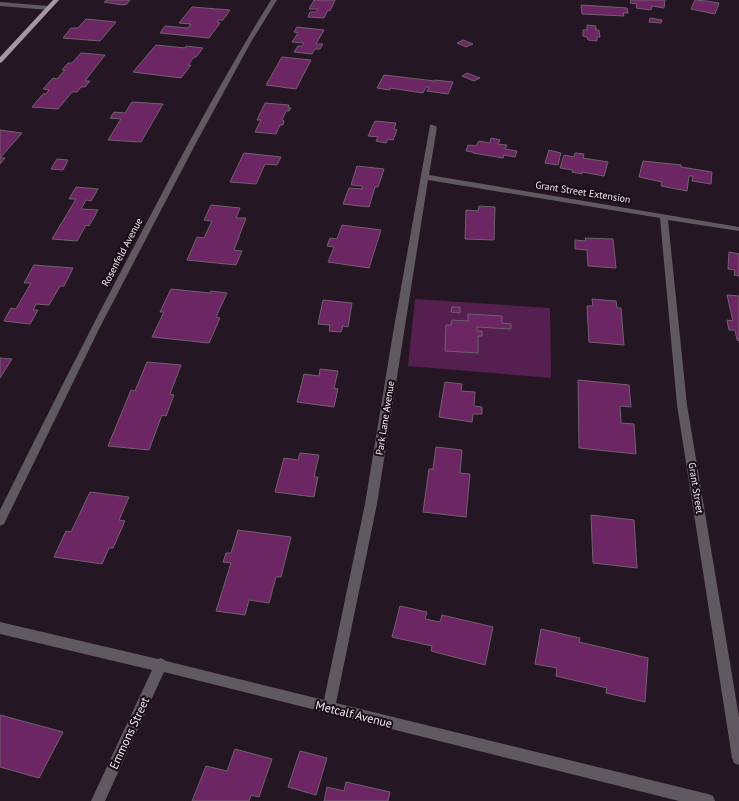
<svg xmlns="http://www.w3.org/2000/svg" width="739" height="801" viewBox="0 0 739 801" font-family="'PT Sans',sans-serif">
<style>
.green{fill:#55204f;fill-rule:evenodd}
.building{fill:#6c2664;stroke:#71606e}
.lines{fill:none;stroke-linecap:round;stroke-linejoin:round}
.minor{fill:#60595f;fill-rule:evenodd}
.major{fill:#a797a4;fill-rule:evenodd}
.labels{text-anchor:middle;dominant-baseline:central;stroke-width:4;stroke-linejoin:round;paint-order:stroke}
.street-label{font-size:10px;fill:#f5ebf3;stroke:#1a0d18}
.near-street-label{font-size:12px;fill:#f5ebf3;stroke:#1a0d18}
</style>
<rect width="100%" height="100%" fill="#241622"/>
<path class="green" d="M415,299L550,308L551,378L408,366ZM468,314L501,316L502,323L511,324V329L477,327V331H482V335L478,336L477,353L445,351L452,320L468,321Z"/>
<g class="building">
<polygon points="107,0 130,0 127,4 122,5 104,2"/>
<polygon points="314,0 335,0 330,11 328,10 324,18 308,17 310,12 316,12 318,9 309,9"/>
<polygon points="631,0 665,0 664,8 652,6 651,10 636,8 637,4 630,3"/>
<polygon points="695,0 706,1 719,3 715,14 691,9"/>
<polygon points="581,5 627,8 628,13 623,13 624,16 582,14"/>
<polygon points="192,7 230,10 223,20 219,20 217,22 220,23 209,38 160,33 165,26 188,28 191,24 179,23"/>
<polygon points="650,18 662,20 661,23 649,22"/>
<polygon points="86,19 116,22 100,41 63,38 71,28 78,28"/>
<polygon points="587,25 596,26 596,30 599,30 600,37 597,37 597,41 588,40 587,37 583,36 583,30 587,30"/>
<polygon points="297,27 324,30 316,44 323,44 320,49 315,49 312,54 294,52 298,46 302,46 304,43 292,42 298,33 294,32"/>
<polygon points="463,40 473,44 466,47 457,43"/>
<polygon points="156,45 185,48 186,46 203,48 196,57 194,57 188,65 191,65 181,78 133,72"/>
<polygon points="81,53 105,55 85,81 90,81 85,87 81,87 77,92 72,92 58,109 32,107 43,94 46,94 49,90 43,89 53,78 57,79 65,70 62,70 68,63 72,63"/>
<polygon points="282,57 311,60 296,89 266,85"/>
<polygon points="467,73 480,78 474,81 462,76"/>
<polygon points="384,75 435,81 435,80 453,82 448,94 427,91 429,87 426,87 423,93 390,88 390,90 377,88"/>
<polygon points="132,102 163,104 141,142 108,140 121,119 110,118 114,112 125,113"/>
<polygon points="265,103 289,105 288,108 291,108 289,111 286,111 282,120 284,121 283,125 280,125 276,134 255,132 261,120 257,120"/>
<polygon points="375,121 396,123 394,129 397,130 393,140 388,139 386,143 376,141 378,137 368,136"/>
<polygon points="0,130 22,133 0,158 5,158 0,164"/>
<polygon points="491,138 500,140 498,144 507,145 505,149 517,151 515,157 504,155 503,158 473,153 473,152 466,151 468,145 476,146 479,141 490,143"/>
<polygon points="549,150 561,153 558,165 545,163"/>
<polygon points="244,153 281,157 277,165 265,164 256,184 230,182"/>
<polygon points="575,153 584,154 583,158 608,162 604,176 582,172 582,174 572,172 573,170 560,168 564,155 574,157"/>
<polygon points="57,159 68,160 63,170 51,169"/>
<polygon points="643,161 681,165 681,167 712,172 711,184 692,181 693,176 689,176 687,191 661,186 662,182 639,177"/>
<polygon points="357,166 384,169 378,187 375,187 369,207 343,204 349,188 362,189 362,186 351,185"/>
<polygon points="76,187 98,189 91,201 86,200 81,209 98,210 89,226 86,225 77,241 52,239 76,199 69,199"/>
<polygon points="211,205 240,208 236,218 246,218 234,250 242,251 236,265 187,260 197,237 204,238 212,221 204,220"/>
<polygon points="479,206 495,207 494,240 465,239 466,210 478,211"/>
<polygon points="342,225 381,230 369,268 328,262 334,247 327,246 330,238 337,239"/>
<polygon points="585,238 613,239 616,268 588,266 587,250 575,249 575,240 586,241"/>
<polygon points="729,252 739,254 739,276 734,275 735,270 728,269"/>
<polygon points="34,265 73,268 64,286 60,286 49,305 36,304 33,310 38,310 30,324 4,321 11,308 16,309 31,283 24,283"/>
<polygon points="171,289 210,293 211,291 227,293 216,317 220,318 209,343 152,337 164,312 160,312"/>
<polygon points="727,295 739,296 739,341 737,340 735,330 729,330 727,320 733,321"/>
<polygon points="592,299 616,301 617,308 621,308 624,345 589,342 587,306 593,306"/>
<polygon points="323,300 352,303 348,327 343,326 341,332 329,331 330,325 318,324"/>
<polygon points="452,307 460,307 460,313 451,312"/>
<polygon points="468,314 502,316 502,323 511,324 511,329 477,327 477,331 482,331 482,336 478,336 478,353 445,351 446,325 451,325 452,320 468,321"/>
<polygon points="0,358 12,359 0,378"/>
<polygon points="147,362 181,365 170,394 174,395 166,416 162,415 149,450 108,446 131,390 135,391"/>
<polygon points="320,369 338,371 334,388 338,389 334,407 297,402 304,374 319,376"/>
<polygon points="578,380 629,385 631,407 620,406 621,423 634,424 636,454 579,448"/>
<polygon points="445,382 462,384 461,391 475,392 474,406 482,407 482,414 473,414 472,422 439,417"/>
<polygon points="436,447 462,450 460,473 470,474 466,517 423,512 429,469 433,469"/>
<polygon points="300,453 319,455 314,477 318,477 314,497 275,492 284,458 298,460"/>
<polygon points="90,492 129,497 119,520 125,521 113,548 109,548 102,564 54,557 66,531 71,532"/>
<polygon points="591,515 634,520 637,568 593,563"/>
<polygon points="238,530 291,537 281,577 276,577 269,603 249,600 245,615 216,611 231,563 223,562 226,553 231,553"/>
<polygon points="400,606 427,612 425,619 440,622 442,615 493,627 485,665 431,651 432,646 392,637"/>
<polygon points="541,629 580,638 579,642 648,658 645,702 606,693 607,688 556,676 557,668 535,664"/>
<polygon points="0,715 63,732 39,778 0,767"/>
<polygon points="235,749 272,759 259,797 251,795 249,801 192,801 206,766 227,771"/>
<polygon points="300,751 327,758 316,795 288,787"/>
<polygon points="346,782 390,792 388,801 324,801 327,787 344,791"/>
</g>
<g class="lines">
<g class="minor">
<path d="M271,0H277L251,42L195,145L100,327L4,524L0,526V510C51,407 103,304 157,203C193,134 230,66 271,0Z"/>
<polygon points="0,2 49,6 52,8 49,10 0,6"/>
<polygon points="430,125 433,125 437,127 429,175 739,227 739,231 668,220 687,405 739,717 739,765 734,763 732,758 677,405 660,218 428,180 377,504 336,703 708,794 713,796 715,801 679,801 164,672 105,801 91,801 152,670 0,634 0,622 158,659 161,658 166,661 324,700 365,504 393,333"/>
</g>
<polygon class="major" points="53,0 59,0 2,62 0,63 0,57"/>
</g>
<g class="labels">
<g class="street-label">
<text transform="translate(583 192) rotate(9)">Grant Street Extension</text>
<text transform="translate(122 252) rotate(-62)">Rosenfeld Avenue</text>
<text transform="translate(385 418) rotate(-81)">Park Lane Avenue</text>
<text transform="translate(696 488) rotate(81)">Grant Street</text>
</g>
<g class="near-street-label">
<text transform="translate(354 714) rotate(14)">Metcalf Avenue</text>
<text transform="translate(129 733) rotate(-65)">Emmons Street</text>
</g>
</g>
</svg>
